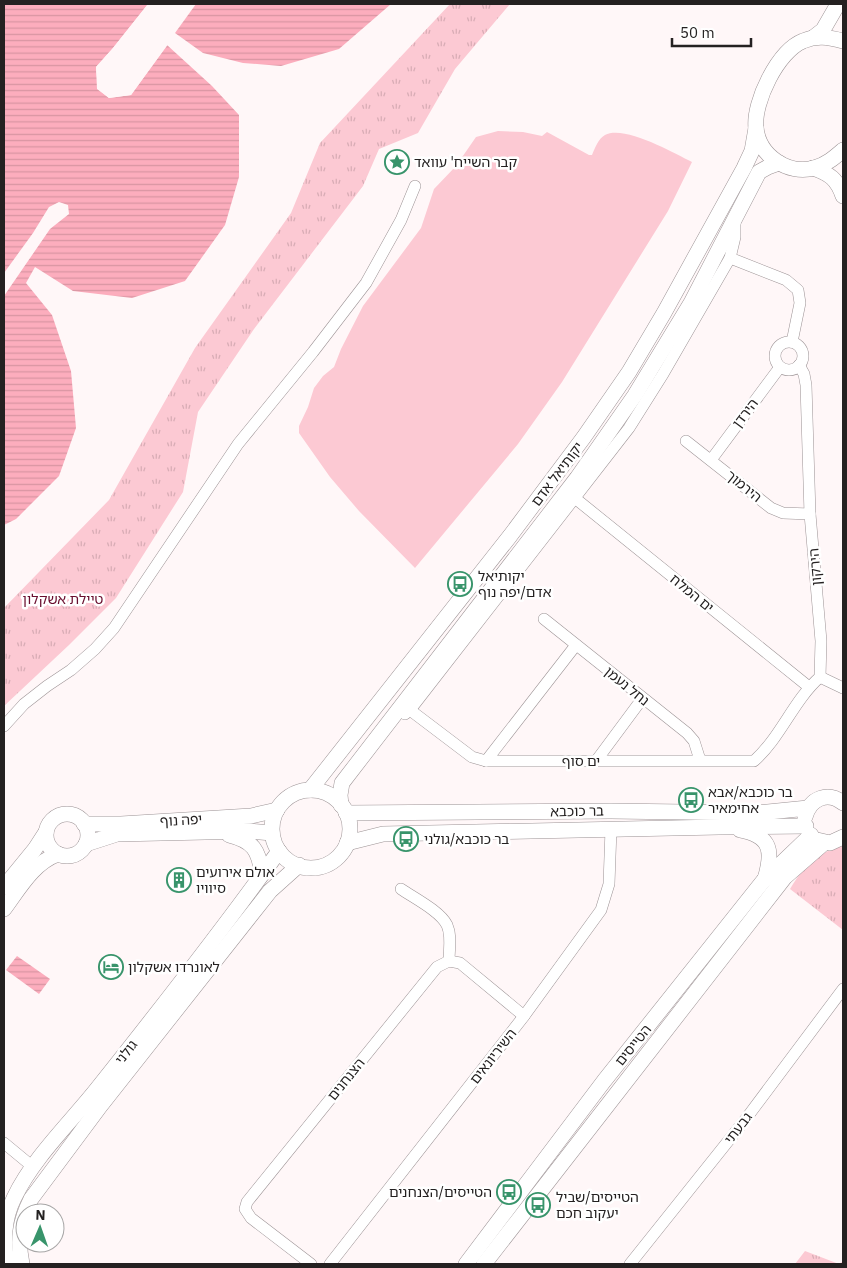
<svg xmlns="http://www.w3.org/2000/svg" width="847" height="1268" viewBox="0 0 847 1268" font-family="'IBM Plex Sans','Noto Sans Hebrew',sans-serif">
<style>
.grass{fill:#fcc9d3}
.park{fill:url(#park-tufts)}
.water{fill:url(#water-rules)}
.pier{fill:#fff7f8}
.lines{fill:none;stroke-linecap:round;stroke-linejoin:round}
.street-casing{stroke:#9c9395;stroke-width:12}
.secondary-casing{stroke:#9c9395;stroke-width:16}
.street{stroke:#fff;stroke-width:11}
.secondary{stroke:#fff;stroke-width:15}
.labels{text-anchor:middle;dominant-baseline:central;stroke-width:5;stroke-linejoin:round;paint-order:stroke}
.poi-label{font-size:14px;fill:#242121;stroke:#fff;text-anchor:start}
.street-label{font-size:14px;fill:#242121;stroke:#fff}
.park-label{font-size:14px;fill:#6a0f2f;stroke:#fff}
</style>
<defs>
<pattern id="park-tufts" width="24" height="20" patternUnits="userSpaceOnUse" patternTransform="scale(1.25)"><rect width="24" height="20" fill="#fcc9d3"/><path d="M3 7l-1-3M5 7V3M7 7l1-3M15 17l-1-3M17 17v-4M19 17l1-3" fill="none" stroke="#d8acb5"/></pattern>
<pattern id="water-rules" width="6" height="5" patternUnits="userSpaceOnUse" patternTransform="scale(1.25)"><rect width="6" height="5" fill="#fcadbd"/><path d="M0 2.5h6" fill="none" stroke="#d895a2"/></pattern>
</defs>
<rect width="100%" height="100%" fill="#fff7f8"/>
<path class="grass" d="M498,131L523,132L542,136L547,132L589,155H592C595,148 598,139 605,135C625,125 673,153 692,162L668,211L562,382L518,444L415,568L359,511L330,477L299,433V426L308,407L314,388L323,376L334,367L341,349L363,306L421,228L434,189L456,166L476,137Z"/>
<g class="park">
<polygon points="450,4 510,4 455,69 418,133 379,149 363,186 254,329 198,412 183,492 116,598 69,645 4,706 4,608 109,500 195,348 291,213 320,143"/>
<path d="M843,846V930L790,889C806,863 814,854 843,846Z"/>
<polygon points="805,1251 839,1264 843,1261 843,1264 795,1264"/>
</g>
<g class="water">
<polygon points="4,4 148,4 113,48 96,67 98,89 109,98 131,95 167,45 212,86 239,115 239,177 225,225 185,281 132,298 73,291 35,267 26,283 52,315 71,371 76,428 59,476 16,519 4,525"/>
<polygon points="196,4 391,4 339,49 281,66 243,63 203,53 175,33"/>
<polygon points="17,956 50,979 39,994 6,970"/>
</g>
<g class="pier">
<polygon points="148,4 150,4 115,50 98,68 100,88 110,95 130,93 165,43 169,43 131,95 109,98 97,89 96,67 113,48"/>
<polygon points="59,202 68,205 69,214 50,229 4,296 4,273 33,233 49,207"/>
</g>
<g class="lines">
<defs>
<g id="street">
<polyline points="730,258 786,280 798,290 800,303 792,342"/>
<circle cx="789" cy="356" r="14"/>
<polyline points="686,441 771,508 783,513 810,514"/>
<polyline points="711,460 780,367"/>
<polyline points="576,499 809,687"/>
<polyline points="544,619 687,733 694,741 700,760"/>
<polyline points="820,677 843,688"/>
<path d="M410,710L472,757L486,761H754C781,737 793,701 820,677L821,641L810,514L806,385L804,374L799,365"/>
<polyline points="405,714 410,710 629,428 663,374 730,258 735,237 735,220"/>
<polyline points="4,726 24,704 47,686 71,670 95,649 114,628 238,444 313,352 366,283 401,220 415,186"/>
<polyline points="486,761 576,645"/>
<polyline points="596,761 642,699"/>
<path d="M401,889C414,898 440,911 447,925C452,936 449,950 449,961"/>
<polyline points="4,1143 33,1167"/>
<polyline points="311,1264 251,1218 245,1209 247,1202 437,967 449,961 460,963 524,1016"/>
<polyline points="330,1264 524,1016 601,910 609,884 611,829"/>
<polyline points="630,1264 745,1120 843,989"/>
</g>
<g id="secondary">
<polyline points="814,37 823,30 838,4"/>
<path d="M843,41C828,37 817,35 803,41C778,51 753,102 756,128C759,156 788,175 814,168C826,165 835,157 843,150"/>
<path d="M813,168C830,174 837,179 843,196"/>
<polyline points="310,790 510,536 584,437 629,372 664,313 744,168 752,151 756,128"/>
<circle cx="311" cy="829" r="39"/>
<polyline points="341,805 340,795 342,783 577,478 635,395 691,303 759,172 768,167 779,163"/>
<polyline points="346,813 611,811 758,813 808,808"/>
<circle cx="67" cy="835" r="21"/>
<path d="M805,817C810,798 828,791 843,803"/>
<polyline points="84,824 121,824 251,816 277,810"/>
<path d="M740,830C772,836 773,852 765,879"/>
<path d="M229,835C253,841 259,850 262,874"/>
<polyline points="817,840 830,843 843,837"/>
<polyline points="347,843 383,834 719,827 806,826"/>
<polyline points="86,844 117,834 249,831 272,833"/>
<polyline points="4,887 35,849 46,832"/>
<path d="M4,909C19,889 33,863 58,854"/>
<path d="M8,1264C2,1243 4,1218 14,1198C33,1158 70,1123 97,1089C159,1011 221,932 279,851"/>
<path d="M22,1264C17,1240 20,1221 31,1199L101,1105L270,891L299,865"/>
<polyline points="466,1264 604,1081 764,880 811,835"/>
<polyline points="484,1264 785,877 824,843"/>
</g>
</defs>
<use href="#street" class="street-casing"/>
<use href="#secondary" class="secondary-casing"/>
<use href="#street" class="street"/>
<use href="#secondary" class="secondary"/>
</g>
<defs>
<symbol id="sight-ring" viewBox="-11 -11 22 22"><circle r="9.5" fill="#fff" stroke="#38946b" stroke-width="1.5"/><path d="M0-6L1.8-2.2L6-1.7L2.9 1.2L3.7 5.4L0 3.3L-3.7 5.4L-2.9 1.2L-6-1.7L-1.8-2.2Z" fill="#38946b"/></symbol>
<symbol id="bus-ring" viewBox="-11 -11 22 22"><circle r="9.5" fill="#fff" stroke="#38946b" stroke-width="1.5"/><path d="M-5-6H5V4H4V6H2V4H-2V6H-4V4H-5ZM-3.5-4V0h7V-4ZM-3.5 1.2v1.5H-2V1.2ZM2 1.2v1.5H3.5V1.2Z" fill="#38946b"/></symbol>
<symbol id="building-ring" viewBox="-11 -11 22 22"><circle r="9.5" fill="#fff" stroke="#38946b" stroke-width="1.5"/><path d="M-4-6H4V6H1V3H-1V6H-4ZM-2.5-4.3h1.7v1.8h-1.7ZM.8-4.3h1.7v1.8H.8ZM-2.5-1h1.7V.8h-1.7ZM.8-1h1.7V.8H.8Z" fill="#38946b"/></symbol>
<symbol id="hotel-ring" viewBox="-11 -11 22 22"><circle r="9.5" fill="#fff" stroke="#38946b" stroke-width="1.5"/><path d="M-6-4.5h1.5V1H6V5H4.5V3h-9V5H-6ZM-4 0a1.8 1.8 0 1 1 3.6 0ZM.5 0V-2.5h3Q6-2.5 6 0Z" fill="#38946b"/></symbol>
</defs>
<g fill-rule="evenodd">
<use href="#sight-ring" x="383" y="148" width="28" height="28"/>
<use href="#bus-ring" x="446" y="570" width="28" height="28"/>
<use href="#bus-ring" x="677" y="786" width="28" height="28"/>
<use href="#bus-ring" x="392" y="825" width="28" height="28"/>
<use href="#building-ring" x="165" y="866" width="28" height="28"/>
<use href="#hotel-ring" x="97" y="953" width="28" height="28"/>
<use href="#bus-ring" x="495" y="1178" width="28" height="28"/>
<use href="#bus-ring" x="524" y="1191" width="28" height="28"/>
</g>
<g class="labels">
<g class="poi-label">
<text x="414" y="162">קבר השייח' עוואד</text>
<text x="478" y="576">יקותיאל<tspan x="478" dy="16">אדם/יפה נוף</tspan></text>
<text x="708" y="792">בר כוכבא/אבא<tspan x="708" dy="16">אחימאיר</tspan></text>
<text x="424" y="839">בר כוכבא/גולני</text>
<text x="196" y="872">אולם אירועים<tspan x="196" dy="16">סיוויו</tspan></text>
<text x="128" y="967">לאונרדו אשקלון</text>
<text x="492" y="1192" text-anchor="end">הטייסים/הצנחנים</text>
<text x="556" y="1197">הטייסים/שביל<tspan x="556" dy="16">יעקוב חכם</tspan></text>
</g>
<g class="street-label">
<text transform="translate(745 413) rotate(-53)">הירדן</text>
<text transform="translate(557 474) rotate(-53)">יקותיאל אדם</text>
<text transform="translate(744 486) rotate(39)">הירמוך</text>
<text transform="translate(815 567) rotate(-95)">הירקון</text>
<text transform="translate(692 593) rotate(39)">ים המלח</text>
<text transform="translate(627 686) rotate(39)">נחל נעמן</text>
<text x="581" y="761">ים סוף</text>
<text transform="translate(577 811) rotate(-1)">בר כוכבא</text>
<text transform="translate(181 820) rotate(-3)">יפה נוף</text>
<text transform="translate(633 1045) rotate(-51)">הטייסים</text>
<text transform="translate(126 1052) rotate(-52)">גולני</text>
<text transform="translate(493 1056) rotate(-52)">השיריונאים</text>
<text transform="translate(346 1079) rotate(-51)">הצנחנים</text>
<text transform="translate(738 1128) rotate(-52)">גבעתי</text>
</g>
<g class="park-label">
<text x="63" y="599">טיילת אשקלון</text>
</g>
</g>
<rect width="847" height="1268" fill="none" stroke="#242121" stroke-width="10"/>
<g transform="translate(40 1228) rotate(2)"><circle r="24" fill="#ffffff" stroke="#a7a6a6"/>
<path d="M0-4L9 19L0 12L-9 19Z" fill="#38946b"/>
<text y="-8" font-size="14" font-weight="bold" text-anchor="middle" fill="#242121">N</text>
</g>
<path d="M672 38v8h79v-8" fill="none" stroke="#242121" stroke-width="2.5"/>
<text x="680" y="38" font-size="15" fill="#242121" stroke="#ffffff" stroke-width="4" paint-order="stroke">50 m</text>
</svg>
